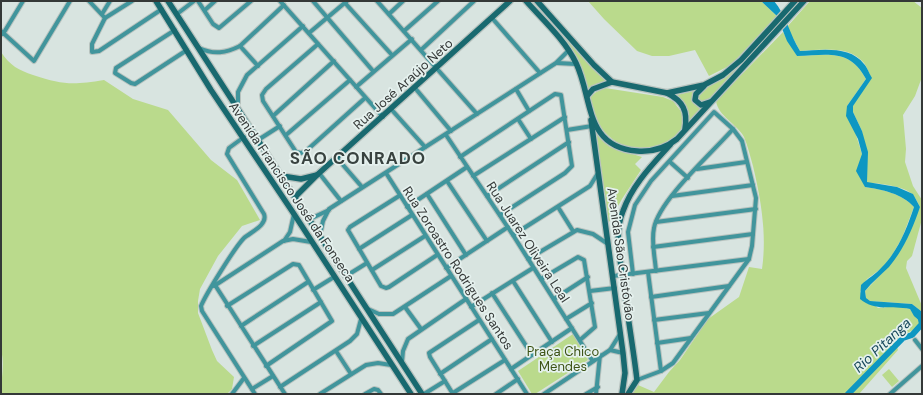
<svg xmlns="http://www.w3.org/2000/svg" width="923" height="395" viewBox="0 0 923 395" font-family="'DM Sans',sans-serif">
<style>
.green{fill:#bada8c}
.water{fill:#0d97c2}
.lines{fill:none;stroke-linecap:round;stroke-linejoin:round}
.canal{stroke:#0d97c2;stroke-width:3.5}
.river{stroke:#0d97c2;stroke-width:6}
.street-casing{stroke:#b7c2be;stroke-width:6}
.secondary-casing{stroke:#b7c2be;stroke-width:8}
.street{stroke:#41959c;stroke-width:4}
.secondary{stroke:#18696f;stroke-width:5.5}
.labels{text-anchor:middle;dominant-baseline:central;stroke-width:3.5;stroke-linejoin:round;paint-order:stroke}
.street-label{font-size:13px;fill:#343837;stroke:#e5f1ee}
.park-label{font-size:13px;fill:#3c5214;stroke:#e5f1ee}
.water-label{font-size:14px;font-style:italic;fill:#18485b;stroke:#e5f1ee}
.district-label{font-size:17px;font-weight:bold;letter-spacing:1px;fill:#38423f;stroke:#e5f1ee}
</style>
<rect width="100%" height="100%" fill="#d8e4e0"/>
<g class="green">
<polygon points="588,1 761,1 777,16 731,65 709,76 695,50 669,56 652,56 637,51 604,19"/>
<polygon points="799,1 801,1 688,124 686,111 673,96 701,89 739,66"/>
<path d="M810,1H913L922,8V77L915,96L903,115L906,149L905,162L913,186L922,200V219L912,256L907,261L906,268L922,306V315L921,311L912,304L870,301L866,298L865,291L889,266L920,207C918,203 916,199 913,195C905,186 879,183 867,183L862,131L853,112V105L871,78C869,73 867,67 864,63C849,45 821,50 800,51L787,27Z"/>
<polygon points="546,19 600,74 608,81 596,84 587,90 578,64"/>
<path d="M783,32L797,56C827,55 850,48 866,79L847,106L862,154L865,187C881,189 903,194 914,207L902,238L891,257L882,268L867,279L860,292L878,308L897,306L910,309L922,325L895,340L898,350L859,394H632L638,385L654,392L669,372L680,360L708,319L739,297L749,267L762,269C767,234 761,200 753,166C750,156 748,146 744,137C737,124 718,116 716,101Z"/>
<path d="M1,52C10,66 19,70 33,75C63,85 73,85 104,80L133,99L168,110L211,160L237,180L260,220L242,226L218,256L200,289L198,301V313L212,350L217,361L234,377L232,389L227,394H1C1,379 5,364 1,350Z"/>
<path d="M605,88L663,97L673,101L683,114C684,127 680,135 669,141C641,157 616,149 598,124C593,118 588,106 590,99C592,93 600,90 605,88Z"/>
<polygon points="594,131 610,147 642,157 635,164 641,170 622,199 608,224"/>
<polygon points="573,334 588,360 535,394 532,394 518,371"/>
<polygon points="889,369 899,381 892,387 882,375"/>
</g>
<path class="water" d="M761,1H774C786,15 790,35 800,51C820,50 850,45 864,64C867,67 869,73 872,78L853,106V112L862,131L868,152L867,182L897,187L913,194L920,207C913,228 904,249 889,267C881,275 872,282 865,291L866,298L870,301L912,304L921,311L922,323L914,316L910,309C891,305 876,312 860,299L861,285C867,279 876,274 882,267C898,251 907,228 914,207C903,194 881,189 865,187L856,171L862,154L858,139L846,116L847,106L866,79C850,48 827,55 797,56L787,41L777,16Z"/>
<g class="lines">
<polyline class="canal" points="922,324 922,325"/>
<polyline class="river" points="848,394 903,338 912,335 922,324 920,315"/>
<defs>
<g id="street">
<polyline points="89,1 105,18"/>
<polyline points="132,1 105,18 92,44 92,52 99,51 162,9"/>
<polyline points="198,1 213,24 219,28 251,1"/>
<polyline points="280,1 383,117"/>
<polyline points="313,1 373,71"/>
<polyline points="377,1 477,114"/>
<polyline points="345,3 392,55"/>
<polyline points="205,10 215,1"/>
<polyline points="102,14 110,1"/>
<polyline points="177,14 194,1"/>
<polyline points="389,14 403,1"/>
<polyline points="492,18 540,73"/>
<polyline points="175,30 116,68 115,73 131,83 135,84 187,50"/>
<polyline points="1,31 34,61 70,1"/>
<polyline points="404,31 438,1"/>
<polyline points="309,33 347,1"/>
<polyline points="3,34 23,1"/>
<polyline points="318,44 266,89 262,95 263,101 296,152 301,153 306,151 365,98"/>
<polyline points="240,46 258,66"/>
<path d="M199,48C214,55 226,53 240,46L284,5"/>
<polyline points="421,50 474,1"/>
<polyline points="557,63 576,64"/>
<polyline points="356,87 412,39"/>
<polyline points="415,88 451,131"/>
<polyline points="516,89 529,111"/>
<polyline points="238,108 238,92 247,75 303,26"/>
<polyline points="391,109 425,147"/>
<polyline points="273,116 334,61"/>
<polyline points="518,119 531,139"/>
<polyline points="567,130 592,126"/>
<polyline points="286,135 350,80"/>
<polyline points="446,135 513,235 592,360"/>
<path d="M244,137L229,148L227,154L264,214C268,225 251,232 244,238C235,247 206,294 201,306L202,311L255,394"/>
<polyline points="258,140 280,126"/>
<polyline points="460,157 555,94 561,95 572,166 565,173 500,215"/>
<polyline points="337,158 362,187"/>
<polyline points="670,162 688,178"/>
<polyline points="697,169 746,162"/>
<polyline points="319,173 341,201"/>
<polyline points="386,173 527,394"/>
<polyline points="473,176 565,117"/>
<polyline points="447,181 487,241"/>
<polyline points="427,194 466,255"/>
<polyline points="399,196 350,227 348,230 381,286 386,288 389,287 437,255"/>
<polyline points="487,196 569,142"/>
<polyline points="672,196 753,185"/>
<polyline points="407,207 467,167"/>
<polyline points="558,207 573,231"/>
<polyline points="310,219 329,210"/>
<polyline points="656,222 756,209"/>
<polyline points="320,235 323,221 329,209 556,63 569,50"/>
<polyline points="513,235 590,186 598,173"/>
<polyline points="284,241 290,232 294,214"/>
<polyline points="653,247 753,234"/>
<polyline points="359,249 412,215"/>
<polyline points="528,259 577,230 593,234 608,244"/>
<polyline points="446,268 508,227"/>
<polyline points="372,270 425,236"/>
<path d="M656,271C655,257 651,242 654,228C659,200 713,152 733,129"/>
<polyline points="648,272 661,371"/>
<polyline points="633,274 628,232 635,205 651,181 714,112 733,129 742,141 756,198 752,246 749,259 673,363 661,371 637,380"/>
<polyline points="346,276 367,263"/>
<polyline points="613,276 749,259"/>
<polyline points="541,279 578,257 584,260 595,327 580,340"/>
<polyline points="513,281 552,342"/>
<polyline points="215,285 285,394"/>
<polyline points="214,286 283,241 293,239 311,242"/>
<polyline points="313,290 334,277"/>
<polyline points="590,291 615,288"/>
<polyline points="492,293 532,355"/>
<polyline points="651,297 729,286"/>
<polyline points="554,299 588,277"/>
<polyline points="227,306 293,264 299,265 332,321 266,366"/>
<polyline points="405,307 421,329"/>
<polyline points="471,307 533,268"/>
<polyline points="368,309 379,314 393,314 451,276"/>
<polyline points="566,319 592,303"/>
<polyline points="654,320 709,313"/>
<polyline points="241,326 308,282"/>
<polyline points="915,340 922,349"/>
<polyline points="657,343 691,338"/>
<polyline points="253,346 321,302"/>
<polyline points="610,350 623,353"/>
<polyline points="336,351 351,374"/>
<polyline points="402,362 403,351 408,339 466,299"/>
<polyline points="511,369 572,328"/>
<polyline points="440,374 492,339"/>
<polyline points="280,387 350,341 357,334 361,319"/>
<polyline points="252,389 273,376"/>
<polyline points="453,393 505,360"/>
<polyline points="232,394 244,378"/>
<polyline points="320,394 366,365 378,363 391,365"/>
<polyline points="365,394 374,389 378,390 381,394"/>
<polyline points="424,394 445,381"/>
<polyline points="453,394 430,357 429,353 479,320"/>
<polyline points="496,394 518,379"/>
<polyline points="544,394 610,350 620,334"/>
<polyline points="586,394 598,387"/>
<polyline points="596,394 600,355"/>
<polyline points="890,394 922,366"/>
</g>
<g id="secondary">
<polyline points="156,1 211,90 294,214 411,394"/>
<polyline points="168,1 422,394"/>
<path d="M526,1C543,20 565,40 576,63C593,98 584,147 637,151C651,152 666,148 677,139L804,1"/>
<polyline points="537,1 594,65 612,82 667,93 704,85 723,75 741,60 795,1"/>
<polyline points="704,86 696,94 695,100 701,105 710,102"/>
<path d="M667,93C683,101 688,111 685,129"/>
<polyline points="587,96 593,89 612,82"/>
<polyline points="591,120 623,353 625,373 622,394"/>
<polyline points="282,176 301,179 317,175"/>
<polyline points="295,197 317,175 510,1"/>
<path d="M628,394L637,380C633,346 627,313 623,280C620,257 614,233 623,211C632,185 652,165 670,145"/>
</g>
</defs>
<use href="#street" class="street-casing"/>
<use href="#secondary" class="secondary-casing"/>
<use href="#street" class="street"/>
<use href="#secondary" class="secondary"/>
</g>
<g class="labels">
<g class="street-label">
<text transform="translate(403 84) rotate(-42)">Rua José Araújo Neto</text>
<text transform="translate(292 192) rotate(56)">Avenida Francisco José da Fonseca</text>
<text transform="translate(528 242) rotate(57)">Rua Juarez Oliveira Leal</text>
<text transform="translate(621 254) rotate(82)">Avenida São Cristóvão</text>
<text transform="translate(458 268) rotate(57)">Rua Zoroastro Rodrigues Santos</text>
</g>
<g class="park-label">
<text x="563" y="351">Praça Chico<tspan x="563" dy="15">Mendes</tspan></text>
</g>
<g class="water-label">
<text transform="translate(882 345) rotate(-43)">Rio Pitanga</text>
</g>
<g class="district-label">
<text x="358" y="158">SÃO CONRADO</text>
</g>
</g>
<rect width="923" height="395" fill="none" stroke="#343837" stroke-width="4"/>
</svg>
